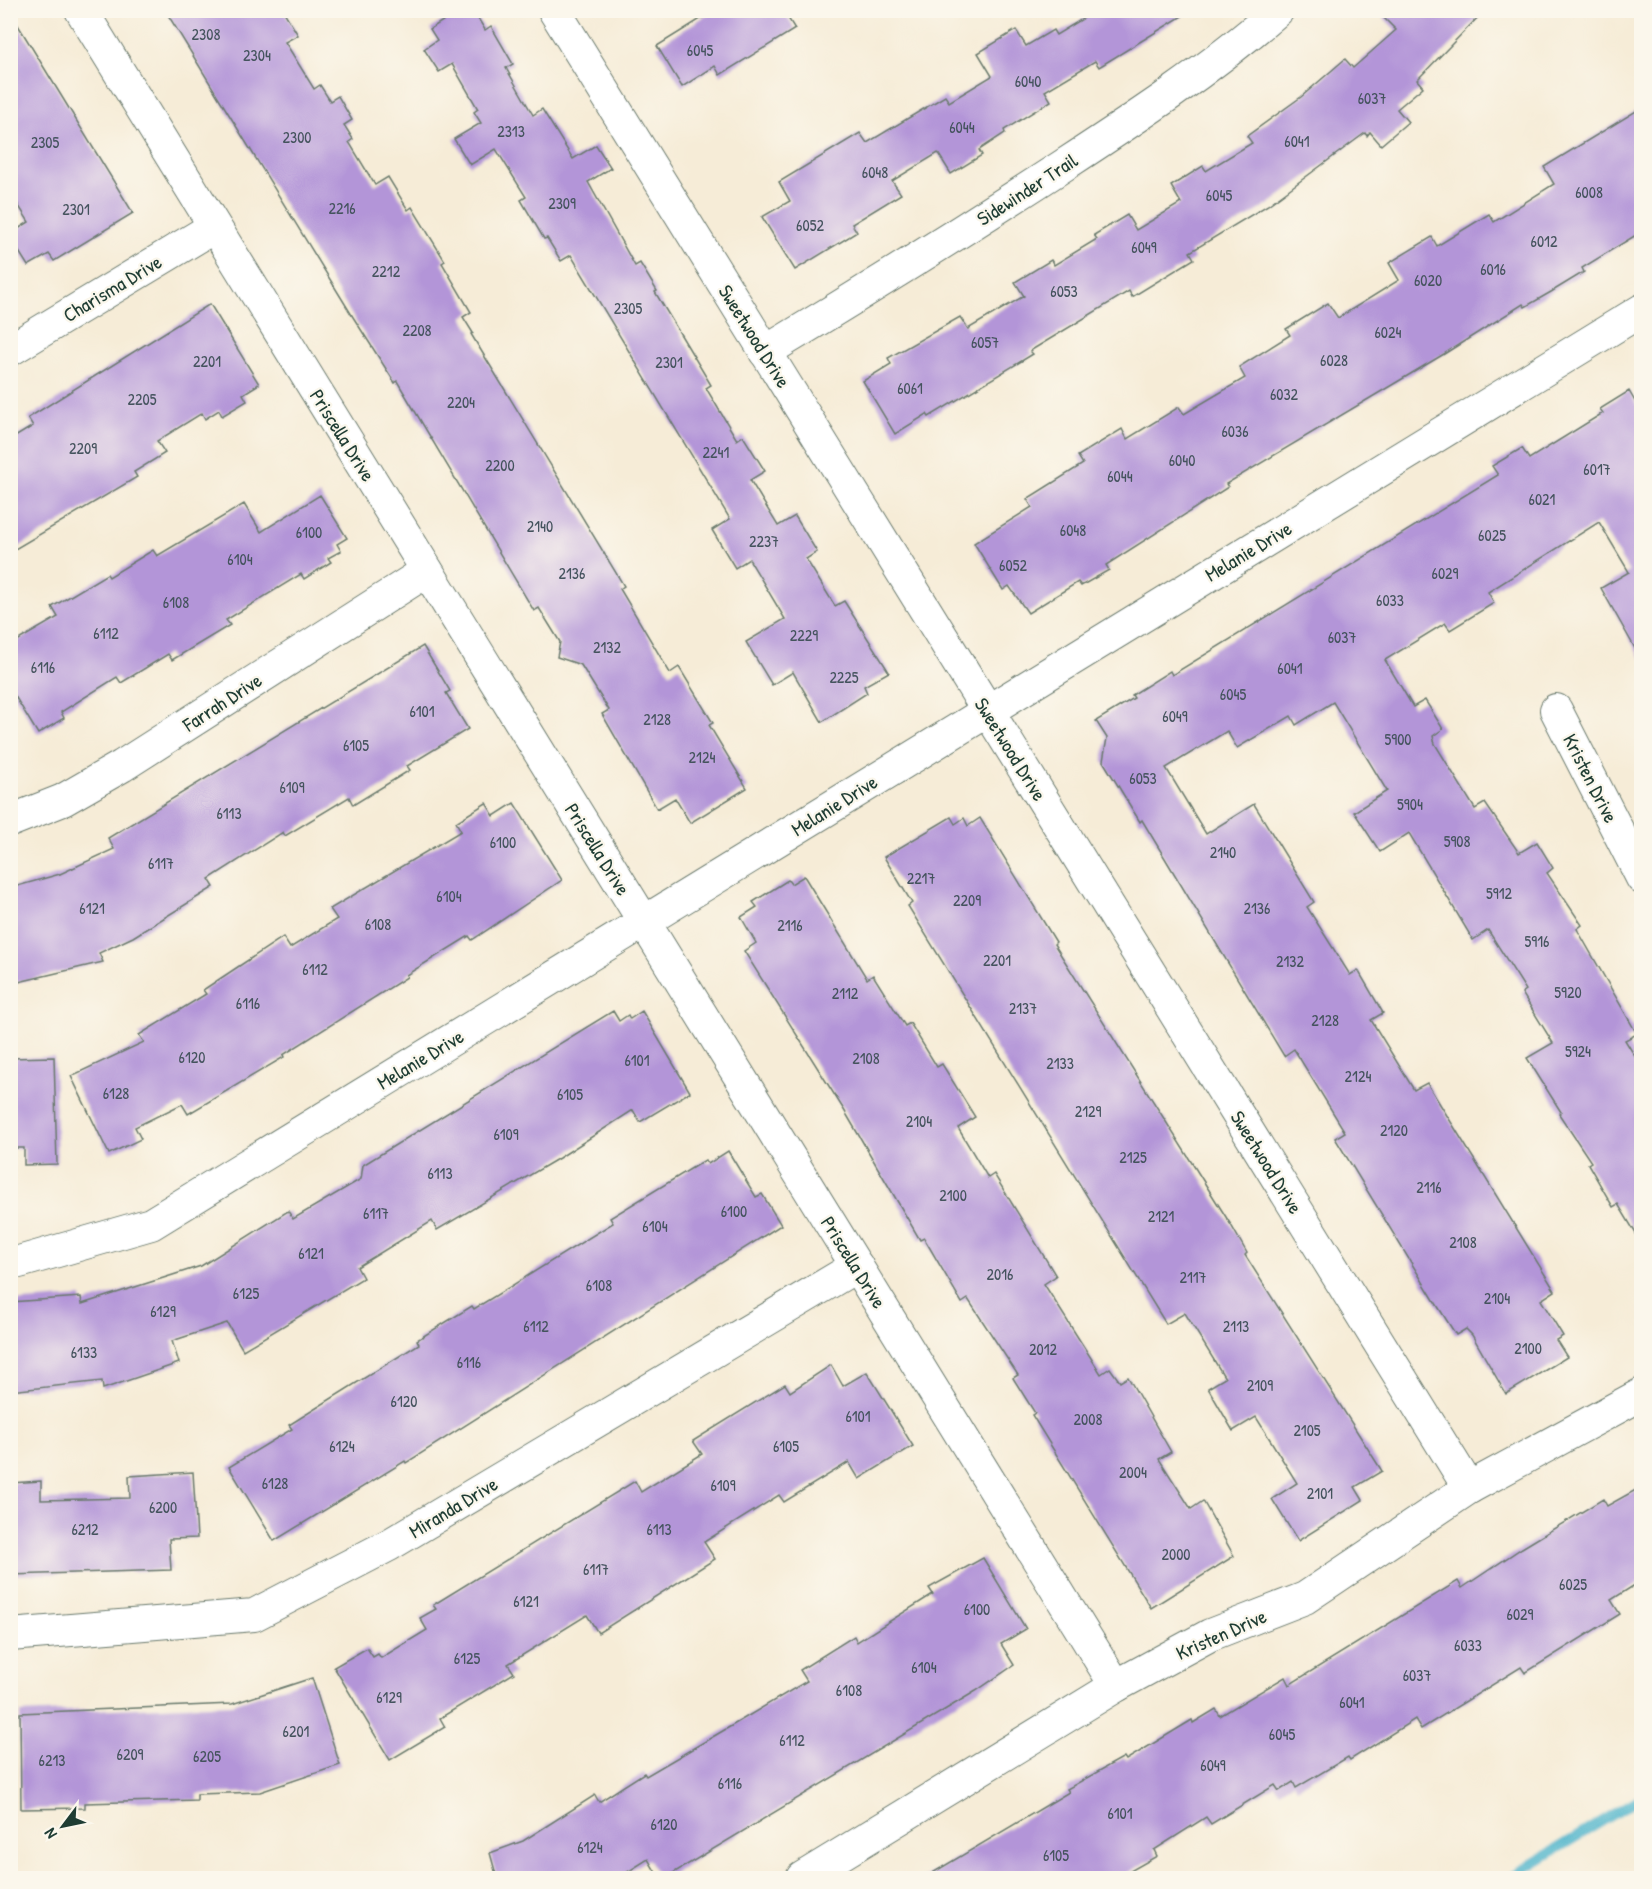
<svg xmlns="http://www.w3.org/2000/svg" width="1652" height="1889" viewBox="0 0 1652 1889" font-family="'Patrick Hand',sans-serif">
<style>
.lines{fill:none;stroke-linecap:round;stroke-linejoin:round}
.stream{stroke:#4db4cb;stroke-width:10}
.building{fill:#b395d8}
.street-casing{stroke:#6a7a6d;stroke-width:34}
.street{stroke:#fff;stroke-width:32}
.labels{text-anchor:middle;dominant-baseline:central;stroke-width:4.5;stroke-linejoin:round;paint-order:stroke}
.number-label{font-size:16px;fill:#44535d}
.street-label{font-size:20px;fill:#1f3d34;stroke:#fbf7ec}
</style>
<rect width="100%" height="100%" fill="#fbf7ec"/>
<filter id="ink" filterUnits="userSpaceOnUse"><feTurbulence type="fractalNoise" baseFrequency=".0167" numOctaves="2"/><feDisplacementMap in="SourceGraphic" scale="12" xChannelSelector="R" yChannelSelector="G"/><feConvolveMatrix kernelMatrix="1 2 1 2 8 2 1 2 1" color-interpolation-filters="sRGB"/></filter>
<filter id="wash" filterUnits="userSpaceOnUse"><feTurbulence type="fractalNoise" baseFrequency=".008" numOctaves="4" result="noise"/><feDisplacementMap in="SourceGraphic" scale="24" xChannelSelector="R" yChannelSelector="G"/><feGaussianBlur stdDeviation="1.35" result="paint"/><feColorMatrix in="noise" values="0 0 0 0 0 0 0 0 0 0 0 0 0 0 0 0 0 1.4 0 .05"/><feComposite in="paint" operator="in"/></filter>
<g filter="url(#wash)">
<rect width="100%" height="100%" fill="#f6ecd7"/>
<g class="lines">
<polyline class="stream" points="1509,1878 1642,1797"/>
</g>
<g id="blocks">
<g class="building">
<polygon points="165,10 283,10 298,35 285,42 314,89 320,85 330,101 338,96 352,120 344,125 353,139 349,142 375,185 388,177 408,210 412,207 445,261 442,263 471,312 463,317 473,333 471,334 624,586 620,589 670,673 679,667 713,723 709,725 747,788 690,823 675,798 657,809 602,714 609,710 581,665 557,657 560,642 539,608 534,611 397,381 395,383 353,317"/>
<polygon points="460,10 473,10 485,30 491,26 513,64 506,68 533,115 542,109 573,159 596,145 611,168 588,182 635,266 640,263 657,291 655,292 711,385 706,388 737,440 743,436 765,471 750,480 778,526 795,516 817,552 806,559 835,606 844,601 889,672 864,686 867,693 822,722 793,672 772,685 746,642 785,619 749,559 735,568 712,530 730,519 571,255 561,261 547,238 544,239 521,200 526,197 496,149 470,165 454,139 481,123 474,112 478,109 452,64 439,72 424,49 437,40 430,29"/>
<polygon points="715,10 783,10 795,29 720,75 715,66 682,87 657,46"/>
<polygon points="1097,10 1192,10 1099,67 1095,61 1045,91 1051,101 1004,130 1005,133 979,150 982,155 951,174 938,153 892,181 901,194 852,224 857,232 795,270 762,217 790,201 779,182 860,133 867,143 945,96 949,102 992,76 978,53 1016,30 1026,46 1053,30 1056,35"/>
<polygon points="1376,10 1485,10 1417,80 1423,87 1397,109 1408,122 1381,145 1370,132 1367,136 1365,133 1268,205 1190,252 1194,259 1132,297 1129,291 1030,351 1033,354 929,417 927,414 895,434 863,381 891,364 888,358 960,317 968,329 1024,296 1015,282 1051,260 1054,265 1097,239 1094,235 1127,215 1136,230 1181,203 1171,186 1203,166 1206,171 1252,143 1247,136 1301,97 1345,59 1353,68 1396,30"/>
<polygon points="10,12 133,213 54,261 49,254 28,266 10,237 10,234 29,222 10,192"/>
<polygon points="1641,108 1641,232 1582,268 1584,272 1551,292 1525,307 1523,304 1444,354 1226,484 1228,487 1106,565 1109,570 1081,586 1078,582 1028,613 1009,586 1003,590 974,543 1032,507 1027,499 1083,464 1078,456 1122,429 1127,439 1179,407 1184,414 1245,378 1239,367 1290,335 1286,329 1328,303 1338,318 1399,280 1389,263 1432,237 1437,246 1489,214 1494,222 1554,184 1544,167"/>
<polygon points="210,304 259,384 243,394 247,401 222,416 219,410 205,419 202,413 157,441 165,453 134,472 137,477 10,552 10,440 33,426 28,418"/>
<polygon points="1629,391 1641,412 1641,659 1601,588 1629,572 1599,522 1488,592 1494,603 1450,630 1445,623 1385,660 1413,707 1425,700 1443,729 1433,736 1435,744 1475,809 1485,803 1519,853 1537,842 1553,868 1547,873 1582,925 1577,929 1637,1034 1625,1040 1641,1066 1641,1242 1618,1204 1613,1207 1588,1164 1591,1162 1559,1114 1561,1112 1527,1058 1553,1043 1522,993 1526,990 1488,930 1473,940 1409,833 1380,852 1354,812 1387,791 1333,702 1296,725 1291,716 1237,748 1227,731 1166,768 1206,834 1254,804 1314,902 1307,907 1350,975 1358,970 1383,1013 1371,1020 1414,1090 1427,1083 1555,1291 1541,1300 1563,1336 1556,1340 1567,1357 1506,1394 1472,1335 1466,1329 1456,1335 1437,1305 1335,1138 1345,1132 1294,1049 1284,1056 1142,820 1140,822 1103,761 1107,738 1096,721 1134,698 1132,695 1170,671 1172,675 1498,475 1492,466 1522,448 1529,459 1603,413 1600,409"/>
<polygon points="320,495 347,538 337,544 341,551 328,558 331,562 304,579 301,574 226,620 230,625 172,660 168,654 121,683 117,677 61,712 64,718 38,734 10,688 10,645 58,617 52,607 107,574 109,577 153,550 157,556 244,504 261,532"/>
<polygon points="423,646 450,691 446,693 468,729 407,766 410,770 353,805 349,797 285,836 283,832 209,879 214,887 133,937 99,953 103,962 10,984 10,888 60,874 114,849 108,838"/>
<polygon points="486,803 494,816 514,803 562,880 472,940 469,936 406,975 407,977 283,1055 284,1057 188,1114 182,1104 135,1127 141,1139 109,1154 71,1076 144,1042 139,1035 206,994 203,990 283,937 290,948 337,919 330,909 461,831 456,822"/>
<polygon points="951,817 955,824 964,818 968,826 980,818 1056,942 1054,944 1231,1225 1247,1253 1245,1255 1382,1471 1355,1487 1363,1500 1298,1541 1272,1499 1297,1483 1256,1417 1233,1431 1208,1388 1225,1378 1185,1313 1166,1324 908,906 912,903 884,857"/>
<polygon points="804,876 867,979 873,975 905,1026 910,1023 937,1067 942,1064 975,1117 958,1128 988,1178 994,1174 1056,1276 1044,1284 1101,1374 1110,1368 1120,1382 1128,1377 1171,1452 1159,1459 1191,1509 1203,1501 1234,1556 1151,1608 1032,1415 1035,1413 1013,1378 1018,1375 968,1299 962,1303 924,1238 920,1240 844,1110 744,951 756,943 741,917 757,907 753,902 788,880 791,884"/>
<polygon points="613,1011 619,1021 628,1015 630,1019 642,1011 690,1092 640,1122 633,1110 559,1158 437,1230 432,1221 357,1267 363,1278 243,1350 227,1323 172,1341 179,1363 103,1389 102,1381 10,1391 10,1302 81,1297 82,1304 201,1266 288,1211 293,1219 361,1179 363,1165"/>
<polygon points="54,1057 57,1164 24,1165 24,1148 10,1148 10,1058"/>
<polygon points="728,1151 756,1197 762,1194 781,1225 406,1463 405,1461 274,1541 229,1467 292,1429 289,1425 419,1344 417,1340 472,1306 474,1309 613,1223 610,1218 705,1160 708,1164"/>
<polygon points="831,1365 843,1386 867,1372 913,1446 859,1479 849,1462 784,1502 779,1495 704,1542 715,1559 598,1633 587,1615 508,1664 514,1673 440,1718 445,1727 390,1760 334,1667 367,1648 373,1657 378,1654 381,1658 427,1630 420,1618 436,1609 433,1605 635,1481 641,1492 702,1454 693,1441 785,1384 790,1392"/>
<polygon points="193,1472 197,1538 169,1539 171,1570 10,1575 10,1483 41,1481 41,1500 130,1498 129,1476"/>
<polygon points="1641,1487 1641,1581 1611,1600 1620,1614 1525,1673 1521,1667 1421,1729 1415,1719 1350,1760 1348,1757 1296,1788 1293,1782 1279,1791 1275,1785 1211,1824 1206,1817 1154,1850 1157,1856 1118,1878 924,1878 1069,1792 1067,1789 1124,1757 1126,1760 1192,1720 1193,1723 1216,1709 1220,1716 1285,1677 1289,1685 1458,1581 1462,1588 1522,1548 1603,1499 1607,1506"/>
<polygon points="983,1558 1026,1629 1001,1644 1014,1665 976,1691 665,1878 659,1878 648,1859 618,1878 497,1878 490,1853 523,1841 595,1795 599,1802 644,1773 646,1776 733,1725 807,1681 800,1670 854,1636 857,1642 933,1594 929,1588"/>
<polygon points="312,1678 340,1765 260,1792 197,1794 197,1800 85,1803 85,1808 21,1809 20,1713 232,1704"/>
</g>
</g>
</g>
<g filter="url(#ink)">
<use href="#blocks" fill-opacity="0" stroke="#6a7a6d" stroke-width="1.5"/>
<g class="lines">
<defs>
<g id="street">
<polyline points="81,10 1116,1686"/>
<polyline points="554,10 1469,1488"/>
<polyline points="10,350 214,227"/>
<path d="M765,352C865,292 964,230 1061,167C1136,118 1211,69 1278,10"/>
<polyline points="1556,710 1642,878"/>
<polyline points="10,821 63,800 122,766 427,571"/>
<polyline points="10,1262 19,1262 151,1224 1642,310"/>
<polyline points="10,1635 254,1615 389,1545 857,1266"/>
<polyline points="802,1878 1116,1686 1210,1635 1305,1598 1469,1488 1642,1394"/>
</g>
</defs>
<use href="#street" class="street-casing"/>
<use href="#street" class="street"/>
</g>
</g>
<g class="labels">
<g class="number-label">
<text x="206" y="34">2308</text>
<text x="700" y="50">6045</text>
<text x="257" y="55">2304</text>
<text x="1028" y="81">6040</text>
<text x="1372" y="98">6037</text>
<text x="962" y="127">6044</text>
<text x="511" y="131">2313</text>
<text x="297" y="137">2300</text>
<text x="1297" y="141">6041</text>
<text x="45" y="142">2305</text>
<text x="875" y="172">6048</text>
<text x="1589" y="192">6008</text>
<text x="1219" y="195">6045</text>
<text x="562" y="203">2309</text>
<text x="342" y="208">2216</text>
<text x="76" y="209">2301</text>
<text x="810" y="225">6052</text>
<text x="1544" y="241">6012</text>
<text x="1144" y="247">6049</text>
<text x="1493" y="269">6016</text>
<text x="386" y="271">2212</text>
<text x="1428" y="280">6020</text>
<text x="1064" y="291">6053</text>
<text x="628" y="308">2305</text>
<text x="417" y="330">2208</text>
<text x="1388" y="332">6024</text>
<text x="985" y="342">6057</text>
<text x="1334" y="360">6028</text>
<text x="207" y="361">2201</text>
<text x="669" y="362">2301</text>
<text x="910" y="388">6061</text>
<text x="1284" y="394">6032</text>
<text x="142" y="399">2205</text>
<text x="461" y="402">2204</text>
<text x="1235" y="431">6036</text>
<text x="83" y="448">2209</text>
<text x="716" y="452">2241</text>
<text x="1182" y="460">6040</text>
<text x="500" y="465">2200</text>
<text x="1597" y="469">6017</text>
<text x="1120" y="476">6044</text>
<text x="1542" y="499">6021</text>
<text x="540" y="526">2140</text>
<text x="1073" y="530">6048</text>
<text x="309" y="532">6100</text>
<text x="1492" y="535">6025</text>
<text x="764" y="541">2237</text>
<text x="240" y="559">6104</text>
<text x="1013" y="565">6052</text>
<text x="572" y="573">2136</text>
<text x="1445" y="573">6029</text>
<text x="1390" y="600">6033</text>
<text x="176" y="602">6108</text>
<text x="106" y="633">6112</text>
<text x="804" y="635">2229</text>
<text x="1342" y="637">6037</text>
<text x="607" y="647">2132</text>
<text x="43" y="667">6116</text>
<text x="1290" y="668">6041</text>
<text x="844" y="677">2225</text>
<text x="1233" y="694">6045</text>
<text x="422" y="711">6101</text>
<text x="1175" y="716">6049</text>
<text x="657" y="719">2128</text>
<text x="1398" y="739">5900</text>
<text x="356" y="745">6105</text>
<text x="702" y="757">2124</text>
<text x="1143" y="778">6053</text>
<text x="292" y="787">6109</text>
<text x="1410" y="804">5904</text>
<text x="229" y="813">6113</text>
<text x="1457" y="841">5908</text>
<text x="503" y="842">6100</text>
<text x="1223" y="852">2140</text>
<text x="161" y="863">6117</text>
<text x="921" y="878">2217</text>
<text x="1499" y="893">5912</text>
<text x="449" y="896">6104</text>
<text x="967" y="900">2209</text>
<text x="92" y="908">6121</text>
<text x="1257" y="908">2136</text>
<text x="378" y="924">6108</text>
<text x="790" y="925">2116</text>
<text x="1537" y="941">5916</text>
<text x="997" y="960">2201</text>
<text x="1290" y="961">2132</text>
<text x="315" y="969">6112</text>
<text x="1568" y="992">5920</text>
<text x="845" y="993">2112</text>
<text x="248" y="1003">6116</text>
<text x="1023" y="1008">2137</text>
<text x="1325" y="1020">2128</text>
<text x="1578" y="1051">5924</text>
<text x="192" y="1057">6120</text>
<text x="866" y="1058">2108</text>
<text x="637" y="1060">6101</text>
<text x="1060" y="1063">2133</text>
<text x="1358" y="1076">2124</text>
<text x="116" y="1093">6128</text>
<text x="570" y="1094">6105</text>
<text x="1088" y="1111">2129</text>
<text x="919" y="1121">2104</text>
<text x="1394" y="1130">2120</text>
<text x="506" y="1134">6109</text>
<text x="1133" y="1157">2125</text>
<text x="440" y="1173">6113</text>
<text x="1429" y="1187">2116</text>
<text x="953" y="1195">2100</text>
<text x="734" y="1211">6100</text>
<text x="376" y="1213">6117</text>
<text x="1161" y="1216">2121</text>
<text x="655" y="1226">6104</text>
<text x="1463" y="1242">2108</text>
<text x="311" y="1253">6121</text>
<text x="1000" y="1274">2016</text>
<text x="1193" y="1277">2117</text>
<text x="599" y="1285">6108</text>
<text x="246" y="1293">6125</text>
<text x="1497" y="1298">2104</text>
<text x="163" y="1311">6129</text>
<text x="536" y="1326">6112</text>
<text x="1236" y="1326">2113</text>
<text x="1528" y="1348">2100</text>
<text x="1043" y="1349">2012</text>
<text x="84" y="1352">6133</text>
<text x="469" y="1362">6116</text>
<text x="1260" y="1385">2109</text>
<text x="404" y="1401">6120</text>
<text x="858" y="1416">6101</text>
<text x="1088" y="1419">2008</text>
<text x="1307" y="1430">2105</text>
<text x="342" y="1446">6124</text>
<text x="786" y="1446">6105</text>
<text x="1133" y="1472">2004</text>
<text x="275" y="1483">6128</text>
<text x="723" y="1485">6109</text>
<text x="1320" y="1493">2101</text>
<text x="163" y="1507">6200</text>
<text x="85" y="1529">6212</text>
<text x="659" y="1529">6113</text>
<text x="1176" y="1554">2000</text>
<text x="596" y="1569">6117</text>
<text x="1573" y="1584">6025</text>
<text x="526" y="1601">6121</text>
<text x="977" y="1609">6100</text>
<text x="1520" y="1614">6029</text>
<text x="1468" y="1645">6033</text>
<text x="467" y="1658">6125</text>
<text x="924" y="1667">6104</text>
<text x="1417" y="1675">6037</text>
<text x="849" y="1690">6108</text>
<text x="389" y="1697">6129</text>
<text x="1352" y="1702">6041</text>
<text x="296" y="1731">6201</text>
<text x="1282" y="1734">6045</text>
<text x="792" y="1740">6112</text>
<text x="130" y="1754">6209</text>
<text x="207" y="1756">6205</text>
<text x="52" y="1760">6213</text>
<text x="1213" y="1765">6049</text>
<text x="730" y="1783">6116</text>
<text x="1120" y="1813">6101</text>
<text x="664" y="1824">6120</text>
<text x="590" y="1847">6124</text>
<text x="1056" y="1855">6105</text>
</g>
<g class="street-label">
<text transform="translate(1027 189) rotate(-33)">Sidewinder Trail</text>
<text transform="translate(112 288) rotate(-31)">Charisma Drive</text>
<text transform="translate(755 336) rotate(58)">Sweetwood Drive</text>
<text transform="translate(343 435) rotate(58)">Priscella Drive</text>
<text transform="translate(1248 551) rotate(-31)">Melanie Drive</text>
<text transform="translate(222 702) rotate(-33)">Farrah Drive</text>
<text transform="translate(1011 749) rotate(58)">Sweetwood Drive</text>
<text transform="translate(1591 778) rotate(63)">Kristen Drive</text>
<text transform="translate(834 805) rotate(-32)">Melanie Drive</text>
<text transform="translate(598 849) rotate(58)">Priscella Drive</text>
<text transform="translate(420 1059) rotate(-31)">Melanie Drive</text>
<text transform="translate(1267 1162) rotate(58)">Sweetwood Drive</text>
<text transform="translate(854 1262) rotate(58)">Priscella Drive</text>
<text transform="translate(453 1507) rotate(-31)">Miranda Drive</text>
<text transform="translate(1221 1634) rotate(-24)">Kristen Drive</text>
</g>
</g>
<rect width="1652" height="1889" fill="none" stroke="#fbf7ec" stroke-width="36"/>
<g transform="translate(63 1826) rotate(238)" stroke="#fbf7ec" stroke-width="4.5" paint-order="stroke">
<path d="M0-4.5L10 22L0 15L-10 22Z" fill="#1f3d34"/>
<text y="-9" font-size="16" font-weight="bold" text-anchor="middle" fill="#1f3d34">N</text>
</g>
</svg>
